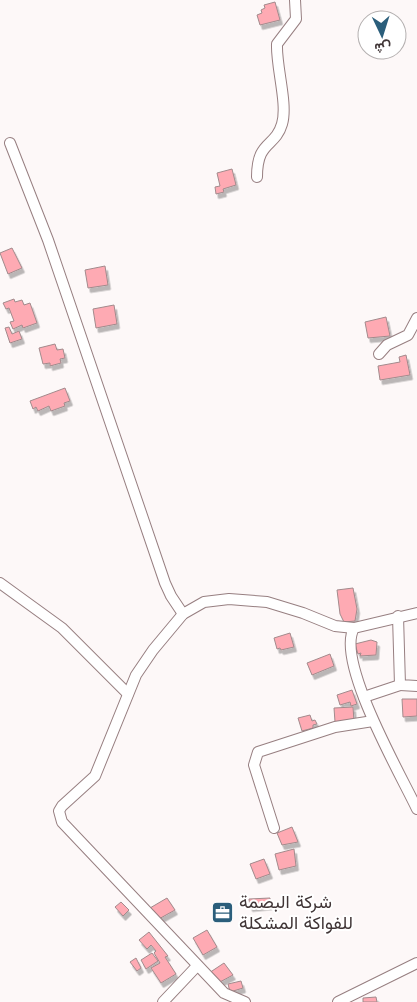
<svg xmlns="http://www.w3.org/2000/svg" width="417" height="1002" viewBox="0 0 417 1002" font-family="Jost,Vazirmatn,sans-serif">
<style>
.building{fill:#feaab3;stroke:#a28a8c;filter:url(#shadow)}
.lines{fill:none;stroke-linecap:round;stroke-linejoin:round}
.minor-casing{stroke:#977f81;stroke-width:12}
.minor{stroke:#fff;stroke-width:10}
.labels{text-anchor:middle;dominant-baseline:central;stroke-width:4;stroke-linejoin:round;paint-order:stroke}
.poi-label{font-size:18px;fill:#413637;stroke:#fff;text-anchor:start}
</style>
<defs>
<filter id="shadow"><feDropShadow dx="2.5" dy="4.5" stdDeviation="0" flood-color="#0004"/></filter>
</defs>
<rect width="100%" height="100%" fill="#fdf8f8"/>
<g class="building">
<polygon points="275,2 280,20 260,25 257,15 262,13 261,10 265,8 264,5"/>
<polygon points="232,169 236,185 223,189 224,192 216,194 215,187 220,186 217,173"/>
<polygon points="12,248 22,268 8,274 0,253"/>
<polygon points="105,266 108,285 88,288 85,270"/>
<polygon points="14,299 15,302 22,300 24,305 30,303 37,323 23,328 22,325 13,329 10,322 14,321 9,308 6,309 3,303"/>
<polygon points="114,305 117,324 96,328 93,309"/>
<polygon points="386,317 390,336 368,338 365,322"/>
<polygon points="9,327 12,334 19,331 22,339 10,343 5,328"/>
<polygon points="55,344 57,350 63,349 65,358 60,359 61,363 50,366 50,363 43,364 39,348"/>
<polygon points="406,355 410,375 380,380 378,366 400,362 399,357"/>
<polygon points="65,388 70,401 64,403 65,406 51,411 49,406 38,411 36,407 33,409 30,401"/>
<polygon points="353,588 357,609 355,621 344,622 340,614 337,590"/>
<polygon points="290,633 294,647 281,650 280,648 277,649 274,638"/>
<polygon points="371,640 377,642 376,655 360,656 361,653 358,654 355,644"/>
<polygon points="330,654 334,666 312,675 307,663"/>
<polygon points="352,690 357,704 351,706 350,702 340,705 337,695"/>
<polygon points="402,699 417,699 417,716 403,717"/>
<polygon points="353,707 354,721 335,722 334,708"/>
<polygon points="310,715 312,721 315,720 317,724 313,725 313,728 302,731 298,718"/>
<polygon points="292,827 298,842 282,845 277,833"/>
<polygon points="294,849 296,866 279,870 275,854"/>
<polygon points="264,859 270,874 256,879 250,864"/>
<polygon points="167,898 175,910 157,920 150,908"/>
<polygon points="270,898 270,905 250,907 249,899"/>
<polygon points="121,902 129,910 123,916 115,907"/>
<polygon points="207,930 217,947 203,955 193,938"/>
<polygon points="149,932 168,956 165,957 176,974 161,983 151,968 160,963 154,953 156,951 151,945 147,949 139,940"/>
<polygon points="152,953 158,961 146,969 141,960"/>
<polygon points="136,958 141,968 137,971 130,962"/>
<polygon points="224,963 233,975 218,983 209,973"/>
<polygon points="241,981 243,988 230,992 228,984"/>
<polygon points="376,997 377,1002 363,1002 363,998"/>
</g>
<g class="lines">
<defs>
<g id="minor">
<polyline points="10,143 48,240 165,583 171,596 183,614"/>
<path d="M257,177C257,140 275,148 282,124C288,104 276,67 277,44L296,19L295,0"/>
<polyline points="379,354 387,345 408,335 417,318"/>
<polyline points="0,583 62,628 128,694"/>
<path d="M417,613L354,628C335,661 401,775 417,809"/>
<polyline points="398,616 400,685 417,686"/>
<polyline points="364,697 400,685"/>
<polyline points="274,828 254,765 258,752 335,727 373,721"/>
<polyline points="163,1002 197,966"/>
<polyline points="245,1002 224,993 62,822 59,811 62,806 95,776 136,675 153,650 183,614 204,602 229,599 267,602 303,613 335,626 354,628"/>
<polyline points="338,1002 417,963"/>
</g>
</defs>
<use href="#minor" class="minor-casing"/>
<use href="#minor" class="minor"/>
</g>
<defs>
<symbol id="office-square" viewBox="-11 -11 22 22"><rect x="-9" y="-9" width="18" height="18" rx="4" fill="#2b5e7b" stroke="#fff"/><path d="M-6-3h4V-5.5h4V-3h4V5H-6ZM-1-4.5V-3h2v-1.5ZM-6 0V1H6V0Z" fill="#fff"/></symbol>
</defs>
<g fill-rule="evenodd">
<use href="#office-square" x="210" y="900" width="25" height="25"/>
</g>
<g class="labels">
<g class="poi-label">
<text x="239" y="902">شركة البصمة<tspan x="239" dy="21">للفواكة المشكلة</tspan></text>
</g>
</g>
<g transform="translate(382 35) rotate(176)"><circle r="24" fill="#ffffff" stroke="#b3afaf"/>
<path d="M0-4L9 19L0 12L-9 19Z" fill="#2b5e7b"/>
<text y="-8" font-size="14" font-weight="bold" text-anchor="middle" fill="#413637">ش</text>
</g>
</svg>
